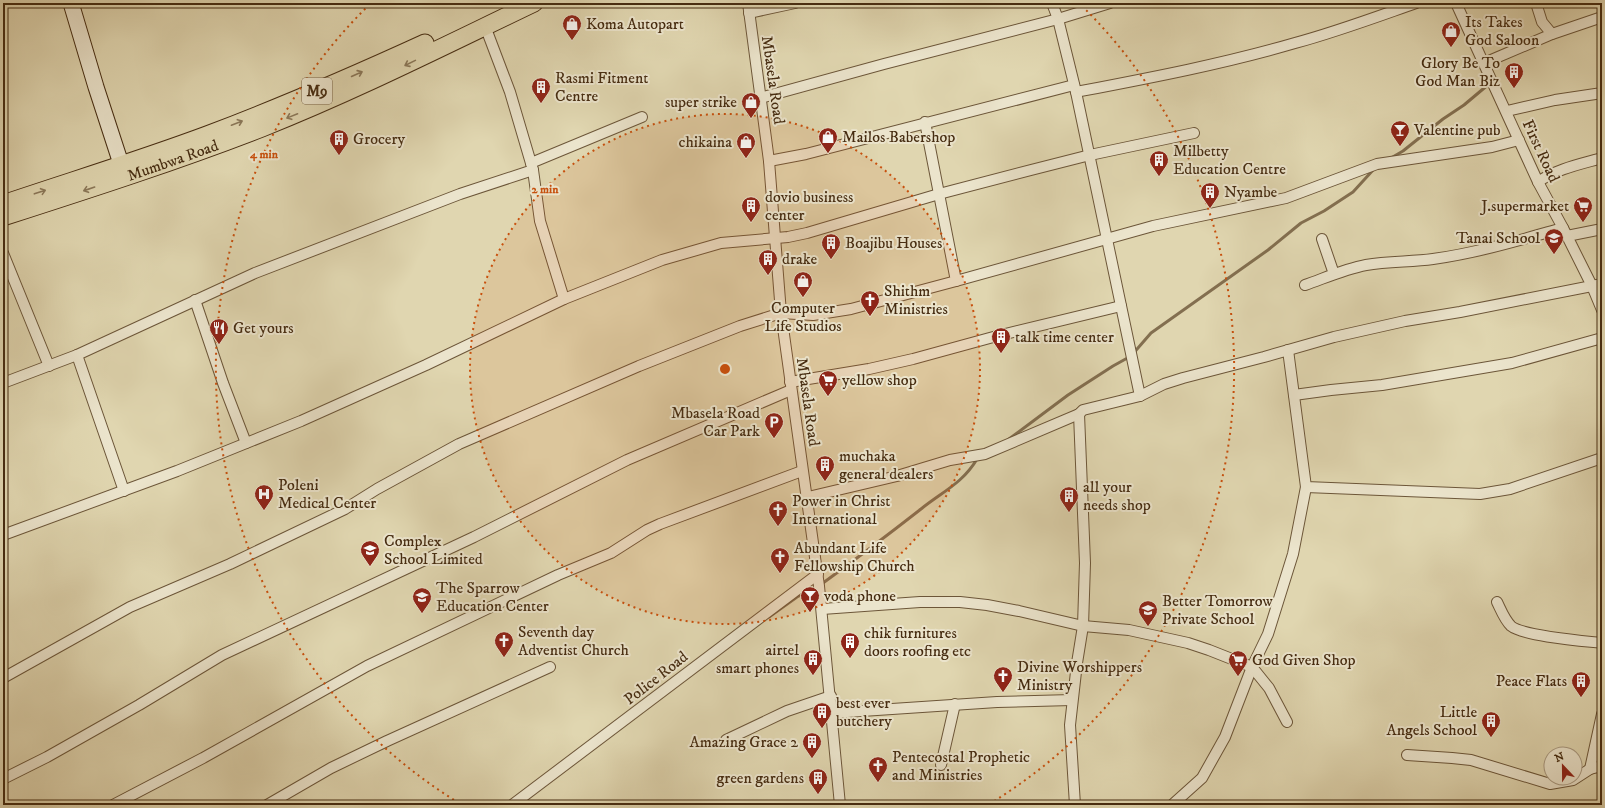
<svg xmlns="http://www.w3.org/2000/svg" width="1605" height="808" viewBox="0 0 1605 808" font-family="'IM FELL DW Pica',serif">
<style>
.lines{fill:none;stroke-linecap:round;stroke-linejoin:round}
.stream{stroke:#836f50;stroke-width:3}
.street-casing{stroke:#6c5639;stroke-width:12}
.secondary-casing{stroke:#462c11;stroke-width:17}
.primary-casing{stroke:#462c11;stroke-width:19}
.street{stroke:#ebe4cc;stroke-width:10}
.secondary{stroke:#ebe4cc;stroke-width:15}
.primary{stroke:#e0d6b0;stroke-width:17}
.oneway{stroke:#8b7859}
.ring{fill:none;stroke:#c8500d;stroke-width:2;stroke-dasharray:2 4}
.labels{text-anchor:middle;dominant-baseline:central;stroke-width:4;stroke-linejoin:round;paint-order:stroke}
.shield{fill:#ebe4cc;stroke:#786349;stroke-width:1}
.shield-label{font-size:15px;font-weight:bold;fill:#462c11}
.poi-label{font-size:16px;fill:#462c11;stroke:#ebe4cc;text-anchor:start}
.street-label{font-size:16px;fill:#462c11;stroke:#ebe4cc}
.centre{fill:#c8500d;stroke:#ebe4cc;stroke-width:2}
.ring-label{font-size:12px;text-anchor:middle;font-weight:bold;fill:#c8500d;stroke:#ebe4cc;stroke-width:4;stroke-linejoin:round;paint-order:stroke}
</style>
<rect width="100%" height="100%" fill="#e0d6b0"/>
<filter id="stains"><feTurbulence type="fractalNoise" baseFrequency=".005" numOctaves="4"/><feColorMatrix values="0 0 0 0 .2 0 0 0 0 .09 0 0 0 0 .02 0 0 0 .5 -.17"/></filter>
<radialGradient id="worn" r=".72"><stop offset=".6" stop-color="#630" stop-opacity="0"/><stop offset="1" stop-color="#630" stop-opacity=".3"/></radialGradient>
<g class="lines">
<g class="stream">
<polyline points="1391,158 1403,151 1443,119 1464,105 1489,84 1497,80"/>
<polyline points="1009,439 1068,395 1113,366 1131,356 1151,333 1268,250 1301,223 1324,211 1353,192 1374,169"/>
<path d="M823,583C856,559 889,534 921,509C942,492 963,483 977,459"/>
<polyline points="769,617 797,597 813,589"/>
</g>
<defs>
<g id="street">
<polyline points="748,3 769,161 781,313 819,586 840,805"/>
<polyline points="1052,3 1058,19 1076,92 1140,396"/>
<polyline points="1456,3 1538,182 1563,228 1592,286 1602,310"/>
<polyline points="1536,3 1542,22 1552,34"/>
<polyline points="749,13 795,3"/>
<polyline points="1484,63 1552,34 1602,17"/>
<path d="M1076,92C1149,78 1223,64 1295,43C1336,32 1376,17 1416,3"/>
<polyline points="760,98 884,64 1058,19 1110,3"/>
<polyline points="1507,111 1555,100 1602,93"/>
<polyline points="925,122 956,281"/>
<polyline points="769,161 806,154 1074,85"/>
<polyline points="531,163 642,117"/>
<polyline points="533,170 540,221 564,299"/>
<path d="M1538,182C1556,169 1581,164 1602,158"/>
<polyline points="1567,236 1602,229"/>
<polyline points="1322,239 1334,274"/>
<polyline points="3,253 49,366"/>
<path d="M1305,285C1325,278 1345,269 1366,265C1388,261 1411,262 1433,259C1477,253 1520,240 1563,228"/>
<polyline points="195,300 223,383 246,443"/>
<polyline points="1288,350 1306,487 1480,494 1510,489 1602,458"/>
<polyline points="77,355 124,491"/>
<polyline points="790,382 869,369 913,359 997,336 1121,306"/>
<polyline points="3,383 77,355 255,273 460,194 533,170 510,92 485,26"/>
<polyline points="1294,395 1331,390 1382,385 1512,363 1602,338"/>
<polyline points="808,497 897,476 950,460 985,454 1079,414 1083,410 1140,396 1164,384 1183,378 1264,357 1334,337 1405,321 1460,312 1602,284"/>
<polyline points="3,535 177,471 301,421 426,365 564,299 662,260 721,243 788,237 807,233 939,194 1031,170 1090,155 1194,133"/>
<path d="M1497,602C1501,610 1504,619 1511,626C1523,636 1584,641 1602,643"/>
<polyline points="822,609 920,602 960,602 987,605 1019,611 1083,626 1129,630 1188,643 1209,650 1252,667 1269,688 1287,722"/>
<polyline points="3,678 130,607 230,564 345,509 377,489 459,444 639,366 740,326 781,313 813,315 851,309 956,281 1153,226 1286,198 1377,164 1492,147 1519,140"/>
<polyline points="832,713 997,702 1072,700"/>
<polyline points="726,740 787,711 831,696"/>
<polyline points="1407,755 1452,758 1471,760 1550,784 1573,780 1590,769 1602,766"/>
<polyline points="941,765 955,704"/>
<polyline points="1590,769 1602,714"/>
<polyline points="3,779 47,757 139,705 222,655 474,537 627,460 791,390"/>
<polyline points="113,805 203,758 367,666 558,575 611,553 647,530 660,524 802,471"/>
<polyline points="267,805 331,768 387,741 550,667"/>
<polyline points="512,805 818,574"/>
<polyline points="1075,805 1070,725 1077,663 1083,626 1085,563 1079,414"/>
<polyline points="1172,805 1202,778 1225,737 1252,667 1268,634 1293,554 1306,487"/>
</g>
<polyline id="secondary" points="71,3 96,87 125,176"/>
<g id="primary">
<path d="M3,204C71,181 140,160 207,135C281,107 353,76 425,43"/>
<path id="s1" d="M3,217C90,189 177,161 262,128C355,91 444,46 534,3"/>
</g>
</defs>
<use href="#street" class="street-casing"/>
<use href="#secondary" class="secondary-casing"/>
<use href="#primary" class="primary-casing"/>
<use href="#street" class="street"/>
<use href="#secondary" class="secondary"/>
<use href="#primary" class="primary"/>
</g>
<defs><path id="oneway-shaft" d="M-6 0H5M1.5-3L5.5 0L1.5 3" fill="none" stroke-width="1.6" stroke-linecap="round" stroke-linejoin="round"/></defs>
<g class="oneway">
<use href="#oneway-shaft" transform="translate(410 63) rotate(154)"/>
<use href="#oneway-shaft" transform="translate(357 74) rotate(-24)"/>
<use href="#oneway-shaft" transform="translate(292 116) rotate(158)"/>
<use href="#oneway-shaft" transform="translate(237 123) rotate(-21)"/>
<use href="#oneway-shaft" transform="translate(89 189) rotate(161)"/>
<use href="#oneway-shaft" transform="translate(40 192) rotate(-18)"/>
</g>
<circle cx="725" cy="369" r="255" fill="#c8500d" fill-opacity=".12"/>
<g class="ring">
<circle cx="725" cy="369" r="255"/>
<path d="M459 803A509 509 0 0 1 368 6M1082 6A509 509 0 0 1 991 803"/>
</g>
<defs>
<symbol id="shop-pin" viewBox="-11 -11 22 30"><path d="M0 17L-7.5 6A9.5 9.5 0 1 1 7.5 6Z" fill="#8f2418" stroke="#ebe4cc"/><path d="M-5-2.5h2.3a2.7 3.5 0 0 1 5.4 0H5L5.5 6h-11ZM-1.5-2.5h3a1.5 2.3 0 0 0-3 0Z" fill="#fff"/></symbol>
<symbol id="building-pin" viewBox="-11 -11 22 30"><path d="M0 17L-7.5 6A9.5 9.5 0 1 1 7.5 6Z" fill="#8f2418" stroke="#ebe4cc"/><path d="M-4-6H4V6H1V3H-1V6H-4ZM-2.5-4.3h1.7v1.8h-1.7ZM.8-4.3h1.7v1.8H.8ZM-2.5-1h1.7V.8h-1.7ZM.8-1h1.7V.8H.8Z" fill="#fff"/></symbol>
<symbol id="bar-pin" viewBox="-11 -11 22 30"><path d="M0 17L-7.5 6A9.5 9.5 0 1 1 7.5 6Z" fill="#8f2418" stroke="#ebe4cc"/><path d="M-6-5H6L.8 .8V4.5H3.5V6h-7V4.5H-.8V.8Z" fill="#fff"/></symbol>
<symbol id="supermarket-pin" viewBox="-11 -11 22 30"><path d="M0 17L-7.5 6A9.5 9.5 0 1 1 7.5 6Z" fill="#8f2418" stroke="#ebe4cc"/><path d="M-6-5.5h2.5l.6 2H6L4.5 2H-2.5L-4.4-4H-6ZM-1.5 3.2a1.3 1.3 0 1 0 .1 0ZM3 3.2a1.3 1.3 0 1 0 .1 0Z" fill="#fff"/></symbol>
<symbol id="school-pin" viewBox="-11 -11 22 30"><path d="M0 17L-7.5 6A9.5 9.5 0 1 1 7.5 6Z" fill="#8f2418" stroke="#ebe4cc"/><path d="M0-5L7-2L0 1L-7-2ZM-4 1L0 2.5L4 1V4Q0 6-4 4Z" fill="#fff"/></symbol>
<symbol id="church-pin" viewBox="-11 -11 22 30"><path d="M0 17L-7.5 6A9.5 9.5 0 1 1 7.5 6Z" fill="#8f2418" stroke="#ebe4cc"/><path d="M-1.2-6h2.4v3.5h3.3v2.4h-3.3V6h-2.4V-.1h-3.3v-2.4h3.3Z" fill="#fff"/></symbol>
<symbol id="restaurant-pin" viewBox="-11 -11 22 30"><path d="M0 17L-7.5 6A9.5 9.5 0 1 1 7.5 6Z" fill="#8f2418" stroke="#ebe4cc"/><path d="M-5-6h1v4h1v-4h1v4h1v-4h1v5L-1.5 .5V6h-2V.5L-5-1ZM5-6V6H3V1.5H1.5Q1.5-4 5-6Z" fill="#fff"/></symbol>
<symbol id="parking-pin" viewBox="-11 -11 22 30"><path d="M0 17L-7.5 6A9.5 9.5 0 1 1 7.5 6Z" fill="#8f2418" stroke="#ebe4cc"/><path d="M-3.5-5.5H1a3.5 3.5 0 0 1 0 7H-1V5.5H-3.5ZM-1-3.4V-.6H.8a1.4 1.4 0 0 0 0-2.8Z" fill="#fff"/></symbol>
<symbol id="hospital-pin" viewBox="-11 -11 22 30"><path d="M0 17L-7.5 6A9.5 9.5 0 1 1 7.5 6Z" fill="#8f2418" stroke="#ebe4cc"/><path d="M-5-5h3v3.5h4V-5h3V5h-3V1.5h-4V5h-3Z" fill="#fff"/></symbol>
</defs>
<g fill-rule="evenodd">
<use href="#shop-pin" x="561" y="13" width="22" height="30"/>
<use href="#shop-pin" x="1440" y="20" width="22" height="30"/>
<use href="#building-pin" x="1503" y="61" width="22" height="30"/>
<use href="#building-pin" x="530" y="76" width="22" height="30"/>
<use href="#shop-pin" x="740" y="91" width="22" height="30"/>
<use href="#bar-pin" x="1389" y="119" width="22" height="30"/>
<use href="#shop-pin" x="817" y="126" width="22" height="30"/>
<use href="#building-pin" x="328" y="128" width="22" height="30"/>
<use href="#shop-pin" x="735" y="131" width="22" height="30"/>
<use href="#building-pin" x="1148" y="149" width="22" height="30"/>
<use href="#building-pin" x="1199" y="181" width="22" height="30"/>
<use href="#building-pin" x="740" y="195" width="22" height="30"/>
<use href="#supermarket-pin" x="1572" y="195" width="22" height="30"/>
<use href="#school-pin" x="1543" y="227" width="22" height="30"/>
<use href="#building-pin" x="820" y="232" width="22" height="30"/>
<use href="#building-pin" x="757" y="248" width="22" height="30"/>
<use href="#shop-pin" x="792" y="270" width="22" height="30"/>
<use href="#church-pin" x="859" y="289" width="22" height="30"/>
<use href="#restaurant-pin" x="208" y="317" width="22" height="30"/>
<use href="#building-pin" x="990" y="326" width="22" height="30"/>
<use href="#supermarket-pin" x="817" y="369" width="22" height="30"/>
<use href="#parking-pin" x="763" y="411" width="22" height="30"/>
<use href="#building-pin" x="814" y="454" width="22" height="30"/>
<use href="#hospital-pin" x="253" y="483" width="22" height="30"/>
<use href="#building-pin" x="1058" y="485" width="22" height="30"/>
<use href="#church-pin" x="767" y="499" width="22" height="30"/>
<use href="#school-pin" x="359" y="539" width="22" height="30"/>
<use href="#church-pin" x="769" y="546" width="22" height="30"/>
<use href="#bar-pin" x="799" y="585" width="22" height="30"/>
<use href="#school-pin" x="411" y="586" width="22" height="30"/>
<use href="#school-pin" x="1137" y="599" width="22" height="30"/>
<use href="#church-pin" x="493" y="630" width="22" height="30"/>
<use href="#building-pin" x="839" y="631" width="22" height="30"/>
<use href="#building-pin" x="802" y="648" width="22" height="30"/>
<use href="#supermarket-pin" x="1227" y="649" width="22" height="30"/>
<use href="#church-pin" x="992" y="665" width="22" height="30"/>
<use href="#building-pin" x="1570" y="670" width="22" height="30"/>
<use href="#building-pin" x="811" y="701" width="22" height="30"/>
<use href="#building-pin" x="1480" y="710" width="22" height="30"/>
<use href="#building-pin" x="801" y="731" width="22" height="30"/>
<use href="#church-pin" x="867" y="755" width="22" height="30"/>
<use href="#building-pin" x="807" y="767" width="22" height="30"/>
</g>
<g class="labels">
<rect class="shield" x="302" y="78" width="30" height="26" rx="3"/>
<g class="shield-label">
<text x="317" y="91">M9</text>
</g>
<g class="poi-label">
<text x="1465" y="22">Its Takes<tspan x="1465" dy="18">God Saloon</tspan></text>
<text x="586" y="24">Koma Autopart</text>
<text x="1500" y="63" text-anchor="end">Glory Be To<tspan x="1500" dy="18">God Man Biz</tspan></text>
<text x="555" y="78">Rasmi Fitment<tspan x="555" dy="18">Centre</tspan></text>
<text x="737" y="102" text-anchor="end">super strike</text>
<text x="1414" y="130">Valentine pub</text>
<text x="842" y="137">Mailos Babershop</text>
<text x="353" y="139">Grocery</text>
<text x="732" y="142" text-anchor="end">chikaina</text>
<text x="1173" y="151">Milbetty<tspan x="1173" dy="18">Education Centre</tspan></text>
<text x="1224" y="192">Nyambe</text>
<text x="765" y="197">dovio business<tspan x="765" dy="18">center</tspan></text>
<text x="1569" y="206" text-anchor="end">J.supermarket</text>
<text x="1540" y="238" text-anchor="end">Tanai School</text>
<text x="845" y="243">Boajibu Houses</text>
<text x="782" y="259">drake</text>
<text x="884" y="291">Shithm<tspan x="884" dy="18">Ministries</tspan></text>
<text x="803" y="308" text-anchor="middle">Computer<tspan x="803" dy="18">Life Studios</tspan></text>
<text x="233" y="328">Get yours</text>
<text x="1015" y="337">talk time center</text>
<text x="842" y="380">yellow shop</text>
<text x="760" y="413" text-anchor="end">Mbasela Road<tspan x="760" dy="18">Car Park</tspan></text>
<text x="839" y="456">muchaka<tspan x="839" dy="18">general dealers</tspan></text>
<text x="278" y="485">Poleni<tspan x="278" dy="18">Medical Center</tspan></text>
<text x="1083" y="487">all your<tspan x="1083" dy="18">needs shop</tspan></text>
<text x="792" y="501">Power in Christ<tspan x="792" dy="18">International</tspan></text>
<text x="384" y="541">Complex<tspan x="384" dy="18">School Limited</tspan></text>
<text x="794" y="548">Abundant Life<tspan x="794" dy="18">Fellowship Church</tspan></text>
<text x="436" y="588">The Sparrow<tspan x="436" dy="18">Education Center</tspan></text>
<text x="824" y="596">voda phone</text>
<text x="1162" y="601">Better Tomorrow<tspan x="1162" dy="18">Private School</tspan></text>
<text x="518" y="632">Seventh day<tspan x="518" dy="18">Adventist Church</tspan></text>
<text x="864" y="633">chik furnitures<tspan x="864" dy="18">doors roofing etc</tspan></text>
<text x="799" y="650" text-anchor="end">airtel<tspan x="799" dy="18">smart phones</tspan></text>
<text x="1252" y="660">God Given Shop</text>
<text x="1017" y="667">Divine Worshippers<tspan x="1017" dy="18">Ministry</tspan></text>
<text x="1567" y="681" text-anchor="end">Peace Flats</text>
<text x="836" y="703">best ever<tspan x="836" dy="18">butchery</tspan></text>
<text x="1477" y="712" text-anchor="end">Little<tspan x="1477" dy="18">Angels School</tspan></text>
<text x="798" y="742" text-anchor="end">Amazing Grace 2</text>
<text x="892" y="757">Pentecostal Prophetic<tspan x="892" dy="18">and Ministries</tspan></text>
<text x="804" y="778" text-anchor="end">green gardens</text>
</g>
<g class="street-label">
<text transform="translate(773 80) rotate(82)">Mbasela Road</text>
<text transform="translate(1541 151) rotate(65)">First Road</text>
<text stroke="none"><textPath href="#s1" startOffset="179">Mumbwa Road</textPath></text>
<text transform="translate(808 402) rotate(82)">Mbasela Road</text>
<text transform="translate(656 678) rotate(-38)">Police Road</text>
</g>
</g>
<circle cx="725" cy="369" r="6" class="centre"/>
<g class="ring-label">
<text x="264" y="158">4 min</text>
<text x="545" y="193">2 min</text>
</g>
<rect width="1605" height="808" fill="none" stroke="#e0d6b0" stroke-width="16"/>
<rect x="4" y="4" width="1597" height="800" fill="none" stroke="#462c11" stroke-width="2"/>
<rect x="8" y="8" width="1589" height="792" fill="none" stroke="#462c11"/>
<g transform="translate(1563 766) rotate(338)"><circle r="19" fill="#ebe4cc" stroke="#a99a81"/>
<path d="M0-3L7 15L0 10L-7 15Z" fill="#8f2418"/>
<text y="-6" font-size="11" font-weight="bold" text-anchor="middle" fill="#462c11">N</text>
</g>
<rect width="100%" height="100%" filter="url(#stains)"/>
<rect width="100%" height="100%" fill="url(#worn)"/>
</svg>
